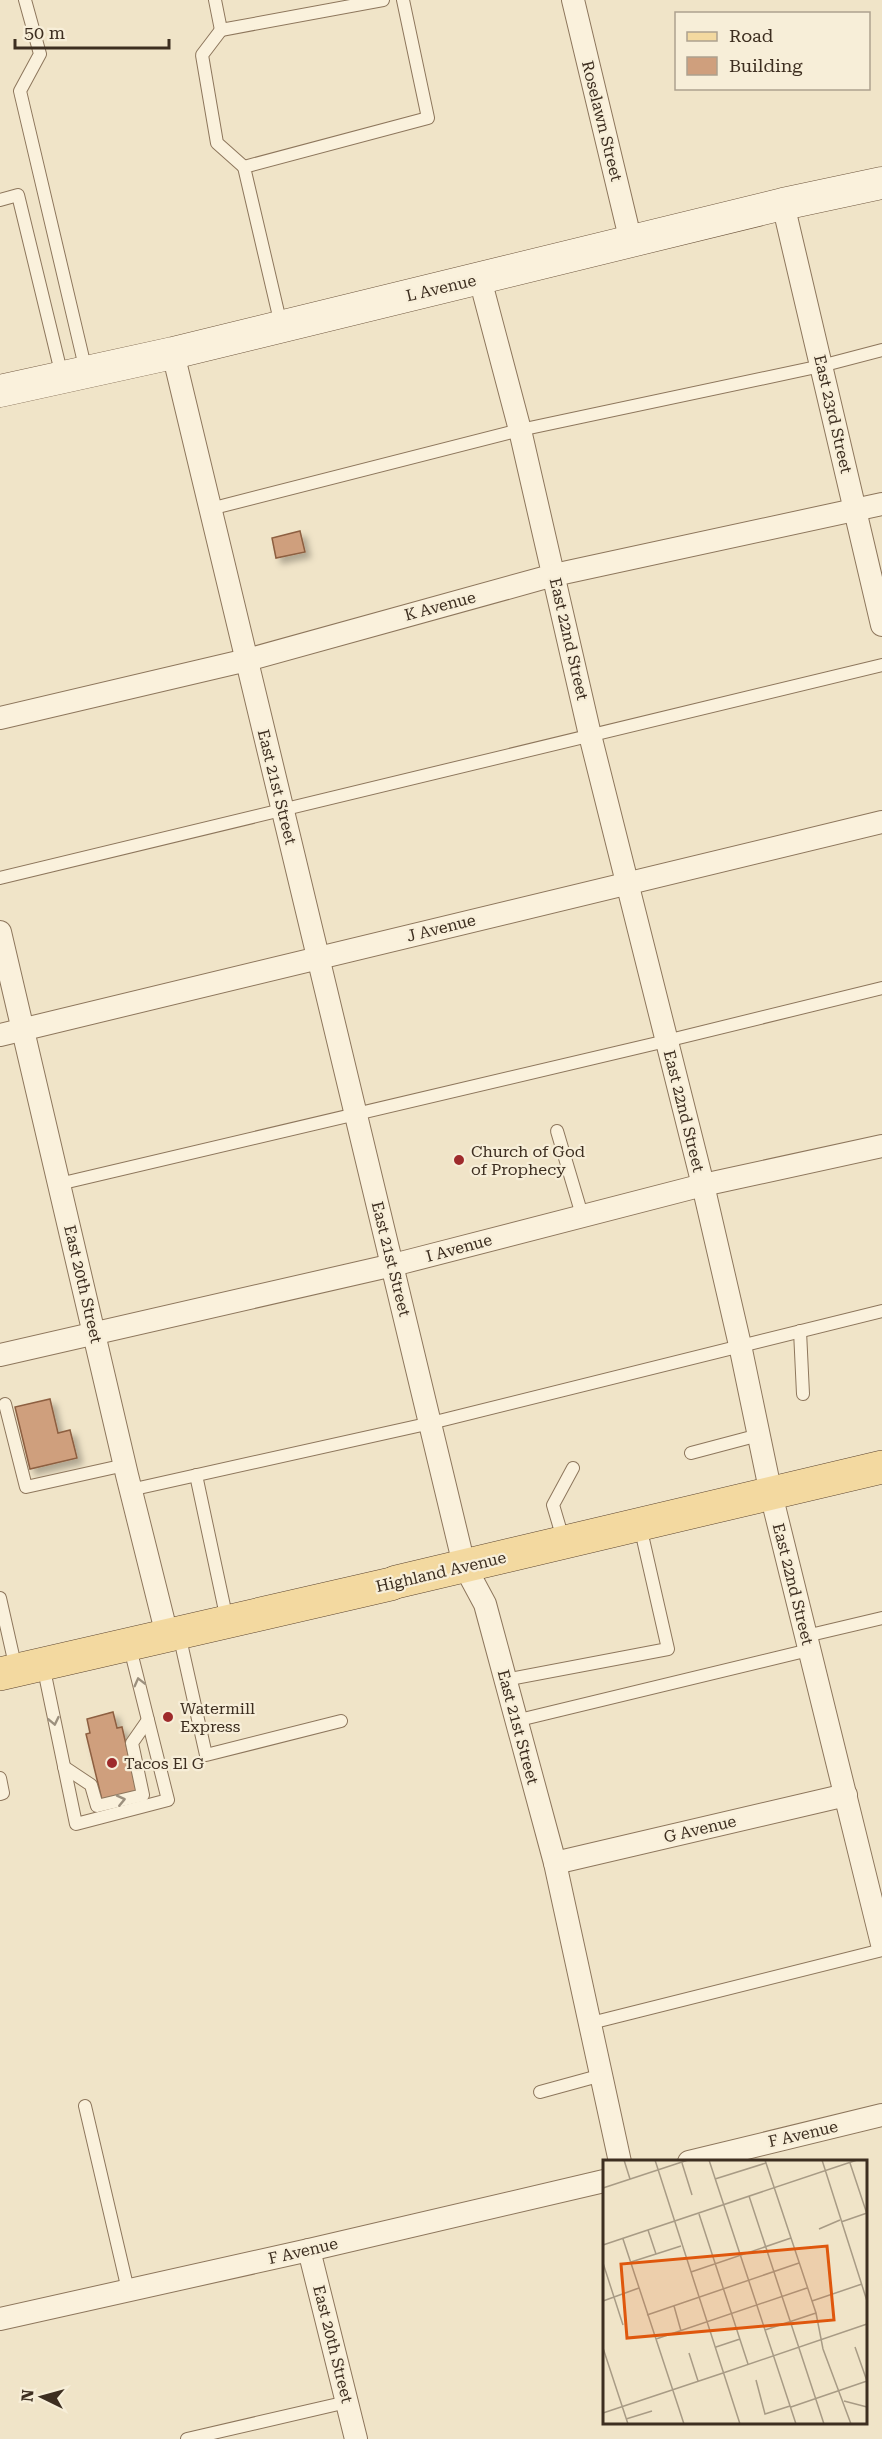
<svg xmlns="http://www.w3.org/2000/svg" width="882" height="2439" viewBox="0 0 882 2439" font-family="'Roboto Serif',serif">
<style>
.building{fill:#cf9f7d;stroke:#8d5f41;stroke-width:1.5;filter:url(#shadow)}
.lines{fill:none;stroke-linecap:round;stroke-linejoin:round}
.lane-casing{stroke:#8d765c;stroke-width:14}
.street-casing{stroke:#8d765c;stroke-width:24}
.secondary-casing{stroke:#6f573f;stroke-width:33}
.primary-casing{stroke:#5b4430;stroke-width:34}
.lane{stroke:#faf1dc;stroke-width:12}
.street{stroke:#faf1dc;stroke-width:22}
.secondary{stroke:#faf1dc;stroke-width:32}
.primary{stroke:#f3d9a0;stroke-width:33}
.oneway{stroke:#9c907e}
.poi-dot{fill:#9e2a2b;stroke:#f7eed8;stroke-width:2}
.labels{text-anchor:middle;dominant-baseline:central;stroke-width:4.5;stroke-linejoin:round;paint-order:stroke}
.street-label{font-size:16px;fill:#3d2e20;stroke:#f7eed8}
.poi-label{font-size:16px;fill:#3d2e20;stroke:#f7eed8;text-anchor:start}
.inset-road{fill:none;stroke:#a89b85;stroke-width:1.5}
.view{fill:#df570d;fill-opacity:0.15;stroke:#df570d;stroke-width:3}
.inset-edge{fill:none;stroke:#3d2e20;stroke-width:3}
</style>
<defs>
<filter id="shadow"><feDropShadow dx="5.5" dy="5.5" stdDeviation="3" flood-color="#0004"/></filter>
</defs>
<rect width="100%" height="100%" fill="#f0e4c8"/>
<g class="building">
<polygon points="300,531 305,552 276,558 272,538"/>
<polygon points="50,1399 58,1433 70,1430 77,1458 30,1469 15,1407"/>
<polygon points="113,1712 117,1728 122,1727 137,1792 102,1800 86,1734 90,1733 87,1719"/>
</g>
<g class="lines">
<defs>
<g id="lane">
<polyline points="25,0 40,54 20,91 86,371"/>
<polyline points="215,0 221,30 383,0"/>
<polyline points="221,30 202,55 217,143 244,167"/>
<polyline points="0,200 18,195 62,376"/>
<polyline points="281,325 244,167 428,118 403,0"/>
<polyline points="210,509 520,430 821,366 882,350"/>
<polyline points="0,878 882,665"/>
<polyline points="557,1131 582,1215"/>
<polyline points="59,1184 666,1041 882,988"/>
<polyline points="800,1331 803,1394"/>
<polyline points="5,1404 26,1487 125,1465"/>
<polyline points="691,1453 759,1435"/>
<polyline points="196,1475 227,1620"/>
<polyline points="130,1490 431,1423 882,1311"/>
<polyline points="564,1542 553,1505 573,1468"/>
<polyline points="0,1598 16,1669"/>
<polyline points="179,1634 206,1755 341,1721"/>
<polyline points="806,1636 882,1618"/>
<polyline points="43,1665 76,1824 168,1800 129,1644"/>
<polyline points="505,1680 668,1649 640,1526"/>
<polyline points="515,1721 809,1650"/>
<polyline points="64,1767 91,1785 97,1806 143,1795 132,1743 148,1720"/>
<polyline points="0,1778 3,1793 0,1794"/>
<polyline points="591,2023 882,1950"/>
<polyline points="540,2092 602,2075"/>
<polyline points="85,2106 128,2290"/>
<polyline points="187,2439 347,2402"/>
</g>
<g id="street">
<polyline points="573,0 631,242"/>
<polyline points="783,204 882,625"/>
<polyline points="480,279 520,430 590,735 703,1185 740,1345 771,1494 882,1944"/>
<polyline points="173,353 464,1565 485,1604 555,1863 620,2162"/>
<polyline points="0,718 247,660 554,575 882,504"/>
<polyline points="0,932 127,1475 167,1635"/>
<polyline points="0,1035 882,822"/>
<polyline points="0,1355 393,1265 703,1185 882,1146"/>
<polyline points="555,1863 846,1795"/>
<polyline points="689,2162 882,2115"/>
<polyline points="309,2250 356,2439"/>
<polyline points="0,2319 309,2250 604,2181"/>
</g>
<polyline id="secondary" points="0,391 173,353 783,204 882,183"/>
<g id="primary">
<polyline points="396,1582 882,1467"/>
<polyline points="0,1674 391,1584"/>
</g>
</defs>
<use href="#lane" class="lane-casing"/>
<use href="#street" class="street-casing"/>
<use href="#secondary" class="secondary-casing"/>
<use href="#primary" class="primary-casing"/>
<use href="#lane" class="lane"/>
<use href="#street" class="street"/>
<use href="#secondary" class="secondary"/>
<use href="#primary" class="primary"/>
</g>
<defs><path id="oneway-chevron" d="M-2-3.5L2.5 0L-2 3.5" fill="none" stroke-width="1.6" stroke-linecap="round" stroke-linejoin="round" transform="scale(1.5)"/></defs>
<g class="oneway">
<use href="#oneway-chevron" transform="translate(139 1682) rotate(-104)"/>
<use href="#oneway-chevron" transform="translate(54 1721) rotate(78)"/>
<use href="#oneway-chevron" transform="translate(121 1800) rotate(-13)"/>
</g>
<g class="poi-dot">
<circle cx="459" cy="1160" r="6"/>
<circle cx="168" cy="1717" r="6"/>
<circle cx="112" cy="1763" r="6"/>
</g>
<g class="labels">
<g class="street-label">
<text transform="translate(602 121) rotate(76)">Roselawn Street</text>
<text transform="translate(441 288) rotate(-13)">L Avenue</text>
<text transform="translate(833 414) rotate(77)">East 23rd Street</text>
<text transform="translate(440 606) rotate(-15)">K Avenue</text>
<text transform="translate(569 639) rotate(77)">East 22nd Street</text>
<text transform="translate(277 787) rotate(76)">East 21st Street</text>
<text transform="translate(441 928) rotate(-14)">J Avenue</text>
<text transform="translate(684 1111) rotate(76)">East 22nd Street</text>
<text transform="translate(459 1248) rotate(-15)">I Avenue</text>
<text transform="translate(391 1259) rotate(76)">East 21st Street</text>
<text transform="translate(83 1284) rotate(77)">East 20th Street</text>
<text transform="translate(441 1572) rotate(-13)">Highland Avenue</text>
<text transform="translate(793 1584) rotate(76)">East 22nd Street</text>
<text transform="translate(518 1727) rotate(75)">East 21st Street</text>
<text transform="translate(700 1829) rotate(-13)">G Avenue</text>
<text transform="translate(803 2134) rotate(-13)">F Avenue</text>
<text transform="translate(303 2251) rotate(-13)">F Avenue</text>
<text transform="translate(333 2344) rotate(76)">East 20th Street</text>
</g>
<g class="poi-label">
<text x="471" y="1151">Church of God<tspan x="471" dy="18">of Prophecy</tspan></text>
<text x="180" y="1708">Watermill<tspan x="180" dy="18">Express</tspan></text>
<text x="124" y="1763">Tacos El G</text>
</g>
</g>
<g transform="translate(603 2160)">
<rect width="264" height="264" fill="#f0e4c8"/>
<path class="inset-road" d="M21,0L27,19M52,0L137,264M106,0L193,264M162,0L213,153L220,189L248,264M219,0L264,141M79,3L89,35M247,3L264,54M112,19L163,3M0,28L85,0M146,36L221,264M96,54L145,204M238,62L264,53M216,69L237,60M45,70L53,94M20,79L81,264M0,85L254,0M28,102L78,86M0,103L20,165M88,112L188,78M0,141L36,128M209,141L259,124M71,146L78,171M44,155L196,103M162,170L213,153M53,179L204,128M113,187L137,179M252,187L264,221M0,188L25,264M86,193L95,221M120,213L264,164M153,220L162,254L187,246M241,241L264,247M188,247L264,221M0,253L120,213M23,259L49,251"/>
<path class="view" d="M224,86L231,160L24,178L18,104Z"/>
<rect width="264" height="264" class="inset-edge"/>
</g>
<rect x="675" y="12" width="195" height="78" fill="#f7eed8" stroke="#ada18e" stroke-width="1.5"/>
<rect x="687" y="32" width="30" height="9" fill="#f3d9a0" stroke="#ada18e" stroke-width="1.5"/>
<text x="729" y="42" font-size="18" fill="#3d2e20">Road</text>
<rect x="687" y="57" width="30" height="18" fill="#cf9f7d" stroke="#ada18e" stroke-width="1.5"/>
<text x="729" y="72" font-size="18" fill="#3d2e20">Building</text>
<g transform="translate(42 2397) rotate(275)" stroke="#f7eed8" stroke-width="4.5" paint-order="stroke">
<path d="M0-4.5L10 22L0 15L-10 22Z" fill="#3d2e20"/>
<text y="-9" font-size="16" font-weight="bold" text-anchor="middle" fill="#3d2e20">N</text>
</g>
<path d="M15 39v9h154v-9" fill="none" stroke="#3d2e20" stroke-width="3"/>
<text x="24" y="39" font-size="18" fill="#3d2e20" stroke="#f7eed8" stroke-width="4.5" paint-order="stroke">50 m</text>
</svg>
